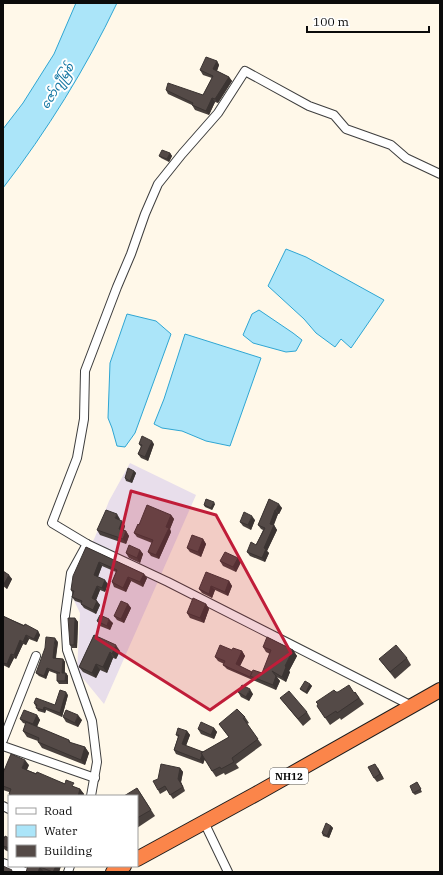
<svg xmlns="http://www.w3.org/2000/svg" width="443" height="875" viewBox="0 0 443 875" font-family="'IBM Plex Serif','Noto Sans Myanmar',serif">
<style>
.industrial{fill:#e8deeb}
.water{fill:#abe5f9;stroke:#2fa6d3}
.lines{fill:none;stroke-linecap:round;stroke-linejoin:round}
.street-casing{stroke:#3e3e3e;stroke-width:10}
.highway-casing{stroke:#1c1c1c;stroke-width:16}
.street{stroke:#fff;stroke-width:8}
.highway{stroke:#fb854a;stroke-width:14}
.wall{fill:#48403d}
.shaded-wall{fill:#3b3432}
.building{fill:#544a47;stroke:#3b3432}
.marked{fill:#c01d39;fill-opacity:0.2;stroke:#c01d39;stroke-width:3;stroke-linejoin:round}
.labels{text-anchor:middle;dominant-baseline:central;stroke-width:4;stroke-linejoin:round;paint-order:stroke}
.shield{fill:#fff;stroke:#545454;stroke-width:1}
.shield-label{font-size:10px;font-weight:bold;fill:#0b0b0b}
.water-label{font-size:12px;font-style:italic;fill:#1074a1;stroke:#fff}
</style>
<rect width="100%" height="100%" fill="#fff8e9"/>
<polygon class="industrial" points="130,463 196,495 104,704 77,671 80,613 69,590 95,537 109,501"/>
<g class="water">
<path d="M76,3H117C86,68 47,131 3,188V129L23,103L54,54Z"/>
<polygon points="286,249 306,257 384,300 351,348 341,339 335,347 316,333 304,319 268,286"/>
<polygon points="259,310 293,333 302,340 296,351 286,352 253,343 243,335 252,314"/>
<polygon points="127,314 156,321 171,334 135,433 125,447 117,446 112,428 108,418 110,363"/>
<polygon points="185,334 261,358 230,446 206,441 182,431 162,428 154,424 164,399"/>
</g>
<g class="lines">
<defs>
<g id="street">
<polyline points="87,544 71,573 65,616 67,650 92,721 97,762 91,796"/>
<polyline points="412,706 168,582 87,544 52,523 77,458 84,419 85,371 117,287 131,254 145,214 158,184 182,154 218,113 245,71 309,106 334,115 346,129 391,145 406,158 440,174"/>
<polyline points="3,740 36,656"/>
<polyline points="3,746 95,778"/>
<polyline points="3,806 9,809"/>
<polyline points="204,822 228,872"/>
<polyline points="3,863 9,865"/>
<polyline points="11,866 25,872"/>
<polyline points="68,872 70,866"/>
</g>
<g id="highway">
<polyline points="137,859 256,794 440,690"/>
<polyline points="113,872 124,866"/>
</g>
</defs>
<use href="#street" class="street-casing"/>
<use href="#highway" class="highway-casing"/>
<use href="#street" class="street"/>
<use href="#highway" class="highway"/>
</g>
<g class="wall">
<polygon points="217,61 219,65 217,71 229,77 232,81 218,103 215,102 209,115 195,110 192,105 168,94 166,90 203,95 212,78 203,75 200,70"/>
<polygon points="170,153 172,156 169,162 161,158 159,156"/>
<polygon points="139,444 154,444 148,461 141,458 138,454 141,447"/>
<polygon points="134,471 136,473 132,483 126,481 125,478"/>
<polygon points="269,499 282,508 279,514 278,514 274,525 277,530 267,551 269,553 265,562 250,556 247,552 256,545 263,530 261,529 258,525"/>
<polygon points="215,504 212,510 205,507 204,505"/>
<polygon points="171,515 174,519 170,529 171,532 159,559 151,556 148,552 152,543 137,537 134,533 139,525"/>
<polygon points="120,519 119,520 125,526 124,530 126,531 129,536 126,544 100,535 97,530"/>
<polygon points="255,520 251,530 243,526 240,522"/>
<polygon points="203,539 206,544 201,557 190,552 187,548"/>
<polygon points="86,547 144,574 147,578 143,587 131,581 126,592 114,587 112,582 116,572 102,566 98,577 108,584 105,592 100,590 96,600 100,605 96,614 84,608 81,604 81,603 75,601 72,597 73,594 71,590"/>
<polygon points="140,550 143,554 140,563 129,558 126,553"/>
<polygon points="238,558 241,562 236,572 223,566 220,561"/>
<polygon points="3,571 12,579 7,589 3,586"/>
<polygon points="229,581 232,586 228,596 215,590 212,598 202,593 199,589"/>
<polygon points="128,604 131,608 124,623 117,620 114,616"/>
<polygon points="206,604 209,609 204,623 190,618 187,613"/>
<polygon points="3,616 38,631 40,635 37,642 29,639 26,645 23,644 16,659 14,658 9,668 3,665"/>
<polygon points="75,618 78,622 77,648 72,648 70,645"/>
<polygon points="97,621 113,623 110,630 100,626"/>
<polygon points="94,635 120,651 116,659 113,658 107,673 100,670 96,678 83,672 79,667"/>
<polygon points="58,642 56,658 63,659 65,662 65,673 66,673 68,676 68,684 59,684 57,681 57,674 49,671 46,679 39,676 36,673"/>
<polygon points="263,647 293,650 297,656 289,671 290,672 286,682 277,677 280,681 276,690 227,669 223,665 224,664 218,661 215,657 232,650 242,651 245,656 240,666 252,672 262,673 270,654 266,652"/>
<polygon points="407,658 411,665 395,679 379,659"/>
<polygon points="310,684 312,686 307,694 302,691 300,689"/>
<polygon points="238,692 253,694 249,701 241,697"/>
<polygon points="336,692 354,693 355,692 364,704 341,720 340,718 330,725 317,706"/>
<polygon points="68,695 62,717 46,710 45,713 38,711 34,703 55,705"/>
<polygon points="280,698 307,712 311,719 303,726 285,704"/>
<polygon points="37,715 40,720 37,727 69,740 71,743 85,747 89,753 85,765 42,748 38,742 38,741 27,737 23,731 26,724 23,723 20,719"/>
<polygon points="63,717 82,720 78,727 66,722"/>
<polygon points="245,717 249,723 247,724 262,745 236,764 239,768 225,775 224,773 216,777 212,771 205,759 203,764 176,754 174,750 178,737 176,735 187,731 190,735 186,746 203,752 229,737 219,724"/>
<polygon points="214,728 217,732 214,739 201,734 198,729"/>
<polygon points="29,765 27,770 80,789 84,794 83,796 10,796 9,794 9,792 3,790 3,773"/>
<polygon points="180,768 183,772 181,782 185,791 173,799 167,790 160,794 158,790"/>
<polygon points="378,768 384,779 377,782 374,778"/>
<polygon points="417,782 422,792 415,795 413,793"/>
<polygon points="137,788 155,816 137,828"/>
<polygon points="331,826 333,828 329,838 323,836 322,833"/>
<polygon points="9,838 9,852 5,850 3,847 3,842"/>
<polygon points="26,866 61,866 59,872 45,872"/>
</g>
<g class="shaded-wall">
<polygon points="217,61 219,65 216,73 213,69"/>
<polygon points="229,77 232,81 218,103 215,99"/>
<polygon points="212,98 215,102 209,115 206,111"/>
<polygon points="170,153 172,156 169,162 167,159"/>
<polygon points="152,441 154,444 148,461 145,457"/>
<polygon points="134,471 136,473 132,483 130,481"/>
<polygon points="214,502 215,504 212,510 211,508"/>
<polygon points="279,504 282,508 279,514 276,510"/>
<polygon points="275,510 278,514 272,528 270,524"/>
<polygon points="117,514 120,519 118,523 115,518"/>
<polygon points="171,515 174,519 170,529 171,532 159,559 156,555 166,527"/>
<polygon points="252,516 255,520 251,530 248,525"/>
<polygon points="122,521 125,526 122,533 119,529"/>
<polygon points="274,525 277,530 267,551 269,553 265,562 262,558 264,548"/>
<polygon points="126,531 129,536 126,544 123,539"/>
<polygon points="203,539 206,544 201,557 198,552"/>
<polygon points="140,550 143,554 140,563 137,558"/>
<polygon points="238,558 241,562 236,572 233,567"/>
<polygon points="99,562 102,566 97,579 94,575"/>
<polygon points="144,574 147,578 143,587 140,582"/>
<polygon points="9,575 12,579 7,589 4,584"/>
<polygon points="128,577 131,581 126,592 123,588"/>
<polygon points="105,580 108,584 105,592 102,588"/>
<polygon points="229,581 232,586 228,596 225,592"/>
<polygon points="97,586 100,590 95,603 92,598"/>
<polygon points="211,586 215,590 212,598 209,594"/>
<polygon points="97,601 100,605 96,614 93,610"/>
<polygon points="128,604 131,608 124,623 121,619"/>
<polygon points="206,604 209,609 204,623 200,618"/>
<polygon points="75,618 78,622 77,648 74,645"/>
<polygon points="109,619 113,623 110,630 107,626"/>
<polygon points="38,631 40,635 37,642 34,639"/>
<polygon points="26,635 29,639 26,645 23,642"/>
<polygon points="55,638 58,642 55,661 53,658"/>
<polygon points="20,640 23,644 16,659 14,655"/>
<polygon points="116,645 120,651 116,659 112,654"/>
<polygon points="293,650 297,656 289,671 290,672 286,682 282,677 285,666"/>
<polygon points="242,651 245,656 239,668 236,664"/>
<polygon points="110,652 113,658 107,673 103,667"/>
<polygon points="11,654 14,658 9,668 7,664"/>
<polygon points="63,659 65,662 64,676 62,673"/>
<polygon points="96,664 100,670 96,678 92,673"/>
<polygon points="47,668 49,671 46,679 44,676"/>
<polygon points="66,673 68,676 68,684 65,681"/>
<polygon points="276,676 280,681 276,690 273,685"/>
<polygon points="310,684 312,686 307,694 306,692"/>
<polygon points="250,689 253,694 249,701 246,697"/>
<polygon points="66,692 68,695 62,717 60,713"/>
<polygon points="44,707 46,710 45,713 43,710"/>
<polygon points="37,715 40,720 36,728 33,724"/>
<polygon points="78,715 82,720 78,727 75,723"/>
<polygon points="214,728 217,732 214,739 211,735"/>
<polygon points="187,731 190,735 185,748 182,744"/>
<polygon points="85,747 89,753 85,765 81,760"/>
<polygon points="204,752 206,756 203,764 200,760"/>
<polygon points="25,760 29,765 25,773 22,768"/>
<polygon points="375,764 378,768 384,779 380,774"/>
<polygon points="180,768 183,772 181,782 185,791 178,779"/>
<polygon points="80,789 84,794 83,796 78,796"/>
<polygon points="331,826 333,828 329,838 327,836"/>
<polygon points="56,866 61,866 59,872 53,872"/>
<polygon points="40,867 44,872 38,872"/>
</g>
<g class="building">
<polygon points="206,57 217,61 213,69 229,77 215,99 212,98 206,111 192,105 193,103 166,90 168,83 203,95 213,76 200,70"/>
<polygon points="162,150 170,153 167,159 159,156"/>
<polygon points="142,436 152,441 145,457 138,454 142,445 139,444"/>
<polygon points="128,468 134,471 130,481 125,478"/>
<polygon points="206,499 214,502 211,508 204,505"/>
<polygon points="269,499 279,504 276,510 275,510 270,524 274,525 264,548 266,549 262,558 247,552 251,542 256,545 265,528 258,525"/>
<polygon points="147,505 171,515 166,527 169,528 156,555 148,552 153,540 134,533 138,524 139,525"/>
<polygon points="106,510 117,514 115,518 122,521 119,529 126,531 123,539 97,530"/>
<polygon points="244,512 252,516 248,525 240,522"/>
<polygon points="192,535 203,539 198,552 187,548"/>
<polygon points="129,545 140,550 137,558 126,553"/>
<polygon points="86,547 144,574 140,582 128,577 123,588 112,582 117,570 99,562 94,575 105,580 102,588 97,586 92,598 97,601 93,610 81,604 82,601 72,597 74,591 71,590 73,576"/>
<polygon points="225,552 238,558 233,567 220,561"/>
<polygon points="3,571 9,575 4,584 3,584"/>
<polygon points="206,572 229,581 225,592 211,586 209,594 199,589"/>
<polygon points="193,598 206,604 200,618 187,613"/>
<polygon points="121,601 128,604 121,619 114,616"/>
<polygon points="100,615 109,619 107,626 97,621"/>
<polygon points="3,616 24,626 25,624 38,631 34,639 26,635 23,642 20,640 14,655 11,654 7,664 3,663"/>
<polygon points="68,618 75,618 74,645 70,645"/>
<polygon points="94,635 116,645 112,654 110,652 103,667 96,664 92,673 79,667"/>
<polygon points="46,637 55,638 53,658 63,659 62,673 66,673 65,681 57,681 57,673 60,673 47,668 44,676 36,673 45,648"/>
<polygon points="267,637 293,650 285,666 286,667 282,677 272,671 276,676 273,685 250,676 253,670 262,673 271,650 263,647"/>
<polygon points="220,645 232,650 233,648 242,651 236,664 252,672 250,677 223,665 225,661 215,657"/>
<polygon points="396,645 407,658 390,672 379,659"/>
<polygon points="305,681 310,684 306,692 300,689"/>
<polygon points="242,685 250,689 246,697 238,692"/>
<polygon points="349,685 354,693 355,692 359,698 337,713 336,711 325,718 317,706 318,704 316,702 334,690 336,692 338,692"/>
<polygon points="60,690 66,692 60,713 44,707 43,710 36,708 37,705 34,703 36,698 55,705"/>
<polygon points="289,691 307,712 298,719 280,698"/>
<polygon points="237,709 245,717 243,718 258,739 232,758 234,762 221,769 220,767 212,771 201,753 229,737 219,724"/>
<polygon points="24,710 37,715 33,724 20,719"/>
<polygon points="66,710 78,715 75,723 63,717"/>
<polygon points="26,722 69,740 69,742 85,747 81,760 38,742 39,738 23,731"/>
<polygon points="201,722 214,728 211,735 198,729"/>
<polygon points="178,728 187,731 182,744 203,752 201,753 202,755 200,760 174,750 179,735 176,735"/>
<polygon points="11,754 25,760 22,768 36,774 37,772 65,784 66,780 74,783 72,786 80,789 78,796 13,796 9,794 11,789 3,786 3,773"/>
<polygon points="161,764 180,768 178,779 183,787 170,795 165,786 158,790 153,781 158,779"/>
<polygon points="375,764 380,774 374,778 368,767"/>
<polygon points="417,782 421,789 413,793 410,786"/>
<polygon points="137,788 151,810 137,818 137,796 124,796"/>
<polygon points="326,823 331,826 327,836 322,833"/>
<polygon points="5,836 9,838 9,848 3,846 3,842"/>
<polygon points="3,866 12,870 11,872 3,872"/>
<polygon points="28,866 56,866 53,872 40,867 38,872 26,872"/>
</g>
<path class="marked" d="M131,491L216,515L291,653L210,710L96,638Z"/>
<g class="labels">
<rect class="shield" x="270" y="768" width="38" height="16" rx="3"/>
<g class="shield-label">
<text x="289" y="776">NH12</text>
</g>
<g class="water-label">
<text transform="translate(57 86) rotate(-58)">ဇော်ဂျီမြစ်</text>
</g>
</g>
<rect width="443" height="875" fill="none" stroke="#0b0b0b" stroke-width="8"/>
<rect x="8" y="795" width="130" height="72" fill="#ffffff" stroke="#9d9d9d"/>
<rect x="16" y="808" width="20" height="6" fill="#ffffff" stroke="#9d9d9d"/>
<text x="44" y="815" font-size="12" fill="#0b0b0b">Road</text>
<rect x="16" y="825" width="20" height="12" fill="#abe5f9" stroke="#9d9d9d"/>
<text x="44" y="835" font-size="12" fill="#0b0b0b">Water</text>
<rect x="16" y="845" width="20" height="12" fill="#544a47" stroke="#9d9d9d"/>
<text x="44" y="855" font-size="12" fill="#0b0b0b">Building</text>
<path d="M307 26v6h122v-6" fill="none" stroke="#0b0b0b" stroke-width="2"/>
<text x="313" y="26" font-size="12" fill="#0b0b0b" stroke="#ffffff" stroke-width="3" paint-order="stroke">100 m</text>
</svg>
